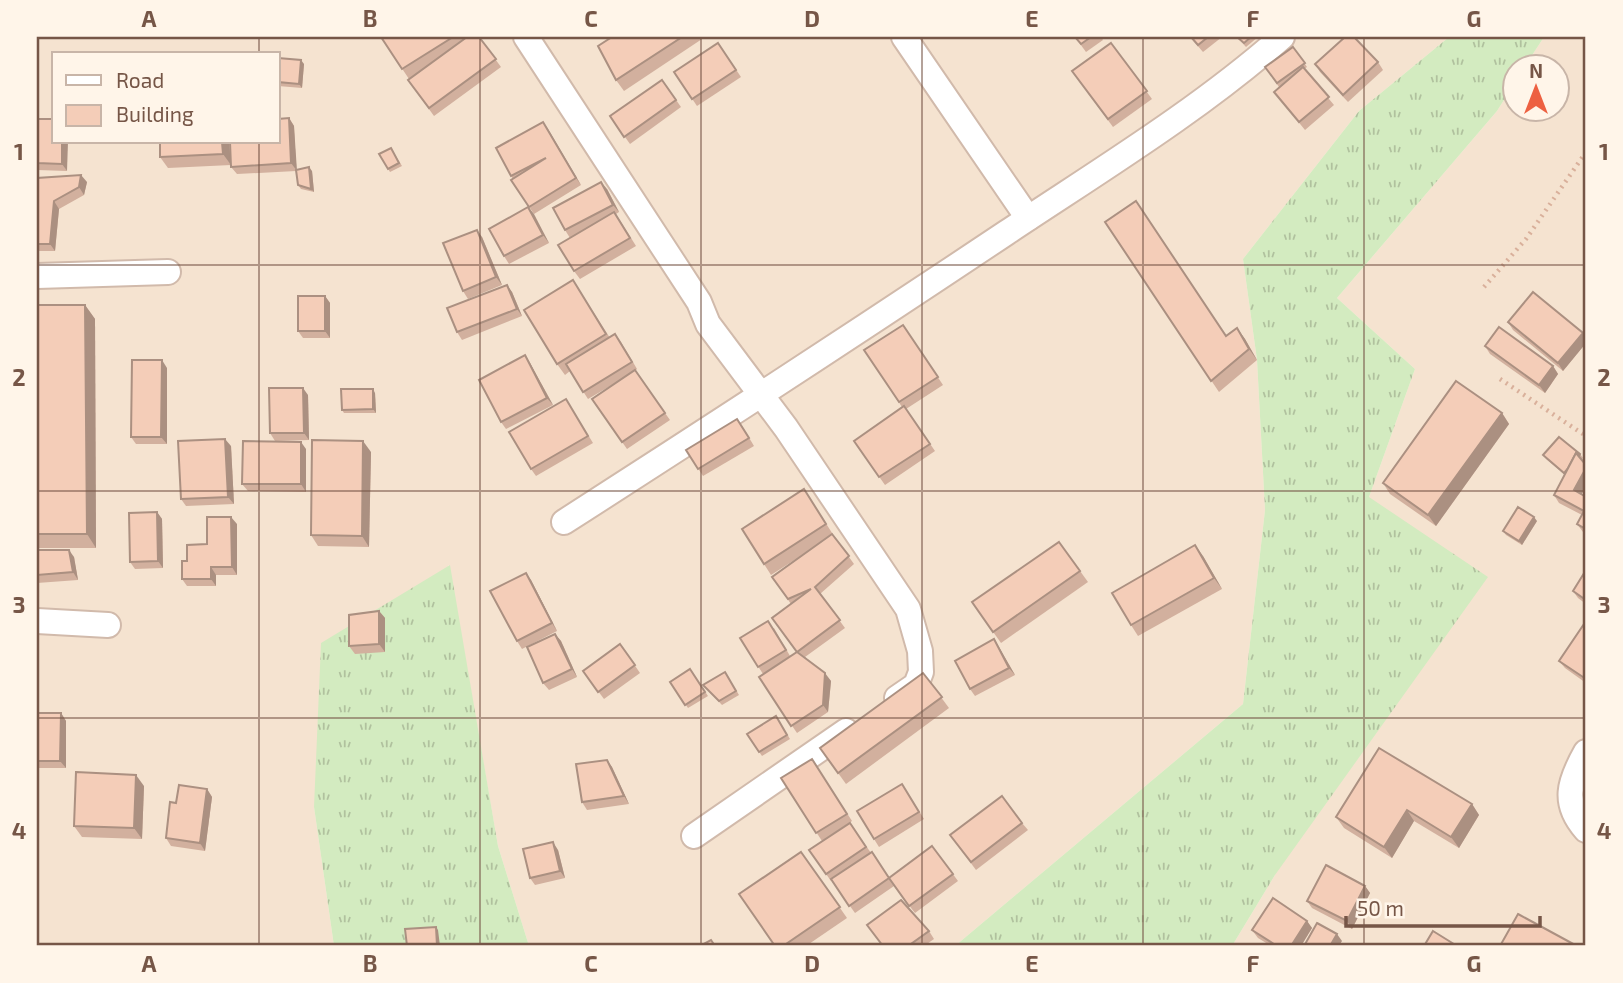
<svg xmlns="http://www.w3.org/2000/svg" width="1623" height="983" viewBox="0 0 1623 983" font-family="'Exo 2',sans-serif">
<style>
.residential{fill:#f5e3d0;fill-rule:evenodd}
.grass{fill:url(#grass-tufts)}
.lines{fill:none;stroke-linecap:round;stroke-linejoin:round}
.minor-casing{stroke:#d1baab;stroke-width:28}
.path{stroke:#d9b09b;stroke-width:4.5;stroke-dasharray:2 5;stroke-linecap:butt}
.minor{stroke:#fff;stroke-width:24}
.wall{fill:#d2b09e}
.shaded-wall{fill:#ab9081}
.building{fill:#f4cdb8;stroke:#ab9081;stroke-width:2}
.grid{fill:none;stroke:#765647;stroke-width:2;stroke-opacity:0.55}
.neatline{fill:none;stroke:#765647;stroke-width:2.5}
.grid-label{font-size:23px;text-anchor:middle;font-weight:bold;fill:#765647}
</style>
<defs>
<pattern id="grass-tufts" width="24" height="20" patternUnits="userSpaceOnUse" patternTransform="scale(1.75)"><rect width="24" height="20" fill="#d3ebc0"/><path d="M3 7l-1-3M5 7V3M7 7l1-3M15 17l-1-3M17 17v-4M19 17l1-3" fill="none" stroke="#b0c19e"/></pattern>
</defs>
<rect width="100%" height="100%" fill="#fdf1e2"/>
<g class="residential">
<path d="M37,37H1449L1359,111L1243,259L1257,360L1265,510L1243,704L955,946H529L498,846L449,565L314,807L334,946H37ZM54,54H278V142H54Z"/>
<polygon points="1544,37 1586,37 1586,946 1232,946 1275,875 1369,497 1415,369 1337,298 1497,111 1514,84 1514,108 1556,108 1556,66 1525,66"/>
</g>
<g class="grass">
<polygon points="1449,37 1544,37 1525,66 1514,66 1514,84 1497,111 1337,298 1415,369 1369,497 1488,577 1275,875 1232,946 955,946 1243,704 1265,510 1257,360 1243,259 1359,111"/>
<polygon points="450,565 498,846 529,946 334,946 314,807 321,643"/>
</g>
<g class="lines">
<defs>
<g id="minor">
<polyline points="526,37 699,302 708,324 786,428 908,609 920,651 921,672 916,685 897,698"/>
<polyline points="904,37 1028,218"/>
<polyline points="37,276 168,272"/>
<path d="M564,522C712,427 859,331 1006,233C1099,171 1198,111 1282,37"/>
<polyline points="37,621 108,625"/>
<path d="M1586,752C1569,782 1562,803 1586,830"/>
<polyline points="694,836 846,731"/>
</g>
</defs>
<use href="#minor" class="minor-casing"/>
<g class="path">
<polyline points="1484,287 1526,239 1586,152"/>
<polyline points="1500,379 1586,436"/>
</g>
<use href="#minor" class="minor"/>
</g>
<g class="wall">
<polygon points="381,37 479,37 501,67 434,116 408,80 409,79"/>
<polygon points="612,37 705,37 624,91 616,80"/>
<polygon points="1075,37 1101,37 1103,40 1086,52"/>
<polygon points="1190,37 1222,37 1203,52"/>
<polygon points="1237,37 1258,37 1246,47"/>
<polygon points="718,43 741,77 697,106 674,72"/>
<polygon points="1111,43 1152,99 1113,127 1072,71"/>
<polygon points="1293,47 1307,67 1304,69 1334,105 1305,130 1274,92 1279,87 1265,67"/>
<polygon points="278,58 304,64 302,88 278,86"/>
<polygon points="1378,62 1383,70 1348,102 1320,72 1315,64"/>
<polygon points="662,80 681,107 630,144 610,116"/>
<polygon points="289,118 294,126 296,170 312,171 314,192 301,189 298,185 296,171 237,174 231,167"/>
<polygon points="37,119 67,171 37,170"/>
<polygon points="543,122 581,185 534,214 511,180 513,179 511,176"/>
<polygon points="229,142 231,165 168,168 160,157"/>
<polygon points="391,148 402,166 390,172 379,154"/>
<polygon points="37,178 87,182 84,195 59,209 55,251 37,251"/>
<polygon points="607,189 619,212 616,214 636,246 580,279 574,271 570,238 565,230"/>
<polygon points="528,207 549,243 509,264 504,256"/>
<polygon points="1105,222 1226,335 1237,328 1245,339 1257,360 1219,392"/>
<polygon points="482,237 502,285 468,299 463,291"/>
<polygon points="507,285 512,292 522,316 462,340 457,332"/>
<polygon points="580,291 610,338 615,334 621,342 637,369 635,371 670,420 627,449 592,399 617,382 588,399 570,371 565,375 557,364"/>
<polygon points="325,296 330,303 330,338 303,338 298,331"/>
<polygon points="37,305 85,305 95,319 96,548 37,548"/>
<polygon points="1508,322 1586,337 1586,343 1563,371 1513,330"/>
<polygon points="903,325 943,385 906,409 935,451 885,485 854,441 902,407 864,350"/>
<polygon points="1485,346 1553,366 1558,374 1545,393 1490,354"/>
<polygon points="525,355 530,363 553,405 506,429 501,422"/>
<polygon points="167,368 167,444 136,444 131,437"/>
<polygon points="375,393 376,413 344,413 342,410"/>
<polygon points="308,395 309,440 275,441 270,433"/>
<polygon points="566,399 593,443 536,476 531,469"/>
<polygon points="1502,413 1509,424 1436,526 1390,494 1383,483"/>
<polygon points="742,426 754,446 703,476 686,450"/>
<polygon points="231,446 234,504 186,506 181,499"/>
<polygon points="306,449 306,492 248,491 242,484"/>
<polygon points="371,452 369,547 318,546 311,535"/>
<polygon points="1580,454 1583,458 1582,459 1586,465 1586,485 1582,494 1586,497 1586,534 1583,532 1577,524 1582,515 1559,503 1554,495 1565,475 1546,459 1543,455"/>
<polygon points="811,500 834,536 854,564 820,594 845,628 805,657 831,681 828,712 797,733 759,677 763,674 740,638 774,628 790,656 797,652 791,604 772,577 796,559 771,575 764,564"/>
<polygon points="157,512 162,519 163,568 135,569 130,562"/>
<polygon points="1537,521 1522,545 1506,535 1503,531"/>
<polygon points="237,524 237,575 216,575 216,586 187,586 182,579 187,561 207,544"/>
<polygon points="1059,542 1088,582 1001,643 972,602"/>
<polygon points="37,550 74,557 78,580 37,583"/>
<polygon points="1203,556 1222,589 1138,636 1131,625"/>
<polygon points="1586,570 1586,604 1578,598 1573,591"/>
<polygon points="531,580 557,631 522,649 517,641"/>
<polygon points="379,611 385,618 385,652 355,654 349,646"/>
<polygon points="1586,621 1586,683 1565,668 1559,661"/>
<polygon points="555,634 561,641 577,677 549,690 543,683"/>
<polygon points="994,639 1015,675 975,696 970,689"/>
<polygon points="620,644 640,673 604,699 583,671"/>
<polygon points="690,669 708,696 688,708 670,682"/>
<polygon points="725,672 739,695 722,705 703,685"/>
<polygon points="923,673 949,708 846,784 820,748"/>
<polygon points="37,713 61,713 66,721 66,768 37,768"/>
<polygon points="776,716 790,739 762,756 747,734"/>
<polygon points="812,759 852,821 822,841 781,778"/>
<polygon points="607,760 612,767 629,804 587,810 582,802"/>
<polygon points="902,784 924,819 879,847 874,839"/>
<polygon points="144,786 142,839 82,837 74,826"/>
<polygon points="207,789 212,797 205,851 171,846 166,838 176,803"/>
<polygon points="1472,804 1479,815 1459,848 1414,821 1392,858 1344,828 1336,817"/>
<polygon points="850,823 871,853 872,852 889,878 932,846 958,881 915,913 894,886 855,913 832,881 831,881 809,850"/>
<polygon points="1022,823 1028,830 976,870 950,835"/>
<polygon points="558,850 565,878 535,885 530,878"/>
<polygon points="801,852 847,918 806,946 775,946"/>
<polygon points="1365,886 1370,893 1352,929 1312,908 1307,901"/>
<polygon points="1307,921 1312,928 1301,946 1271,946 1258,938 1252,930"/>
<polygon points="929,931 934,939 924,946 883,946"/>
</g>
<g class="shaded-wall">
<polygon points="301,60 304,64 302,88 299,84"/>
<polygon points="289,118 294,126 297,171 291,163"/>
<polygon points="543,122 548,129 581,185 576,178"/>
<polygon points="62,142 68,142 67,171 62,164"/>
<polygon points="222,142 229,142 231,165 223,154"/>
<polygon points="309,167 312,171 314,192 311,189"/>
<polygon points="81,175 87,182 84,195 79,187"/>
<polygon points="601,182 607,189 619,212 613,205"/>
<polygon points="54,201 59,209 55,251 50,244"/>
<polygon points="528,207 534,214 549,243 543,235"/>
<polygon points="477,230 482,237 502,285 496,277"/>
<polygon points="507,285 512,292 522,316 517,309"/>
<polygon points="325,296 330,303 330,338 325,331"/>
<polygon points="85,305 95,319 96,548 87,534"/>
<polygon points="1237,328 1245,339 1257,360 1249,349"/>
<polygon points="1583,333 1586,337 1586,343 1563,371 1558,363"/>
<polygon points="525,355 530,363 553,405 547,398"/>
<polygon points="162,360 167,368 167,444 161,437"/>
<polygon points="1553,366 1558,374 1545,393 1539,385"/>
<polygon points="303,388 308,395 309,440 304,433"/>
<polygon points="373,389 375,393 376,413 373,409"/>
<polygon points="1502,413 1509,424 1436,526 1428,515"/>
<polygon points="225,439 231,446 234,504 228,497"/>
<polygon points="363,441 371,452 369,547 362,536"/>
<polygon points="301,442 306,449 306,492 301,484"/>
<polygon points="1586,468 1586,485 1580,498 1574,490"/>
<polygon points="157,512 162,519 163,568 158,561"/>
<polygon points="231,517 237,524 237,575 232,567"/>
<polygon points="1534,517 1537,521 1522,545 1519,541"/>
<polygon points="1195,545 1203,556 1222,589 1214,578"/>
<polygon points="69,550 74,557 78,580 73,572"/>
<polygon points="211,567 216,575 216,586 211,579"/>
<polygon points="526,573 531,580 557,631 552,623"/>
<polygon points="379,611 385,618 385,652 379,644"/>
<polygon points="555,634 561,641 577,677 572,669"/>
<polygon points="994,639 999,647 1015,675 1009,668"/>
<polygon points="825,673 831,681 828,712 823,705"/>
<polygon points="61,713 66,721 66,768 60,761"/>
<polygon points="607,760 612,767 629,804 624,796"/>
<polygon points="136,775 144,786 142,839 134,828"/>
<polygon points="207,789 212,797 205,851 200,843"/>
<polygon points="1472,804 1479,815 1459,848 1451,837"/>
<polygon points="1407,810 1414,821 1392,858 1384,847"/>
<polygon points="553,842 558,850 565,878 560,871"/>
<polygon points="1365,886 1370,893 1352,929 1347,921"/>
<polygon points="1307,921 1312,928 1301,946 1291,946"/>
<polygon points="436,927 438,930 440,946 437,946"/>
<polygon points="1337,934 1342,941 1339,946 1330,946"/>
</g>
<g class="building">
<polygon points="381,37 453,37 402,69"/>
<polygon points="467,37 479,37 496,59 429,108 408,80"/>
<polygon points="612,37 682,37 616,80 598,46"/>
<polygon points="1075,37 1091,37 1081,44"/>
<polygon points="1191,37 1208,37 1198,45"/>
<polygon points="1237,37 1251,37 1244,43"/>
<polygon points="1345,37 1354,37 1378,62 1343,95 1315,64"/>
<polygon points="718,43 736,70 692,99 674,72"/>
<polygon points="1111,43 1147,91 1108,119 1072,71"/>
<polygon points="1293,47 1305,63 1277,83 1265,67"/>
<polygon points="278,58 301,60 299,84 278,82"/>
<polygon points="1303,67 1329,97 1299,122 1274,92"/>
<polygon points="662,80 676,100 624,137 610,116"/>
<polygon points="289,118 291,163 231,167 230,142 278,142 278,119"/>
<polygon points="37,119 54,119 54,142 62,142 62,164 37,163"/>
<polygon points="543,122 576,178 529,207 511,180 546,158 511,176 496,148"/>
<polygon points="160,142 222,142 223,154 160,157"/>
<polygon points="391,148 399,163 388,169 379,154"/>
<polygon points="309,167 311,189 298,185 296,170"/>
<polygon points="81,175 79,187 54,201 50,244 37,244 37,178"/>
<polygon points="601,182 613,205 565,230 553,208"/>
<polygon points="1136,201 1226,336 1237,328 1249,349 1211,381 1105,222"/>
<polygon points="528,207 543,235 504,256 489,229"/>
<polygon points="614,212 630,238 574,271 558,245"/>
<polygon points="477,230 496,277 463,291 443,243"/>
<polygon points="573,280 606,334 557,364 524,310"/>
<polygon points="507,285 517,309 457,332 447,308"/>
<polygon points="1533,292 1583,333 1558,363 1508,322"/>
<rect x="298" y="296" width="27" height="35"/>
<polygon points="37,305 85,305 87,534 37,534"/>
<polygon points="903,325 938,377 899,402 864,350"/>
<polygon points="1499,327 1553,366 1539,385 1485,346"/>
<polygon points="615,334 632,362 583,392 566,364"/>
<polygon points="525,355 547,398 501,422 479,380"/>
<polygon points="132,360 162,360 161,437 131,437"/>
<polygon points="635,370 665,413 622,442 592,399"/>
<polygon points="1456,381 1502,413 1428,515 1383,483"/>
<polygon points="269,388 303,388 304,433 270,433"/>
<polygon points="341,389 373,389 373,409 342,410"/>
<polygon points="566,399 588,436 531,469 509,432"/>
<polygon points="904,406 930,444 879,477 854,441"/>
<polygon points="737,419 749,438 698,469 686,450"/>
<polygon points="1559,437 1580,454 1579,456 1576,453 1568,468 1564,473 1543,455"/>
<polygon points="225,439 228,497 181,499 178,441"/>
<polygon points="312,440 363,441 362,536 311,535"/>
<polygon points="243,441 301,442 301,484 242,484"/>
<polygon points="1576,453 1586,465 1586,468 1574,490 1586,497 1586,529 1577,524 1584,511 1554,495"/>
<polygon points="804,489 826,524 764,564 742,529"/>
<polygon points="1518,507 1534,517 1519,541 1503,531"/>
<polygon points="157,512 158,561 130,562 129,513"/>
<polygon points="207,517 231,517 232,567 211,567 211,579 182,579 182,561 187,561 187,545 207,544"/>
<polygon points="832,534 849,556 815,587 840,620 797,652 772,618 811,589 788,599 772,577"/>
<polygon points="1059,542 1080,571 993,632 972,602"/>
<polygon points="1195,545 1214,578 1131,625 1112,593"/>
<polygon points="37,550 69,550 73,572 37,575"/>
<polygon points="1586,570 1586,600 1573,591"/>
<polygon points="526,573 552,623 517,641 490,591"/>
<polygon points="379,611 379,644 349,646 349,615"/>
<polygon points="768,621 786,650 758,667 740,638"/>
<polygon points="1586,621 1586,679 1559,661"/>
<polygon points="555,634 572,669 543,683 527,647"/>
<polygon points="994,639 1009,668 970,689 955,661"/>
<polygon points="620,644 635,665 598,692 583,671"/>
<polygon points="797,652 825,673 823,705 791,726 759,677"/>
<polygon points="690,669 705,692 685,705 670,682"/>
<polygon points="725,672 736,691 719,701 703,685"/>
<polygon points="923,673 942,697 838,773 820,748"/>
<polygon points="37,713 61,713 60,761 37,761"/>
<polygon points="776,716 787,735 759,752 747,734"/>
<polygon points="1379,748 1472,804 1451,837 1407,810 1384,847 1336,817"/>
<polygon points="812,759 847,814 816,833 781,778"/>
<polygon points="607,760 624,796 582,802 576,764"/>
<polygon points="76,772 136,775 134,828 74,826"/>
<polygon points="902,784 919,812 874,839 857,811"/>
<polygon points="179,785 207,789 200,843 166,838 170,802 176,803"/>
<polygon points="1002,796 1022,823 971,862 950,835"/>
<polygon points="850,823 866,847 826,874 809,850"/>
<polygon points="553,842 560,871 530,878 523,849"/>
<polygon points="932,846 953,874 909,906 889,878"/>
<polygon points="801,852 840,907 783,946 775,946 739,894"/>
<polygon points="872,852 889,878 849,906 831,879"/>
<polygon points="1326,865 1365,886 1347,921 1307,901"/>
<polygon points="1273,898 1307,921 1291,946 1277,946 1252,930"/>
<polygon points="901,900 929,931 908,946 883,946 867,925"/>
<polygon points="1518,914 1577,946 1500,946"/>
<polygon points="1317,923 1337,934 1330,946 1304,946"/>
<polygon points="436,927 437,946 407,946 405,929"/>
<polygon points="1433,931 1457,946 1424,946"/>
<polygon points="711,940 715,946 700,946"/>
</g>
<path class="grid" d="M259,37V54M480,37V946M701,37V946M922,37V946M1143,37V946M1364,37V946M259,142V946M37,265H1586M37,491H1586M37,718H1586"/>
<rect width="1623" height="983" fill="none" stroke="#fff5e9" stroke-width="77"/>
<rect x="52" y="52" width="228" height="91" fill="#fff5e9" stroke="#c8b5a8" stroke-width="2"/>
<rect x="66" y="75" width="35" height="10" fill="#ffffff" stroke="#c8b5a8" stroke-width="2"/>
<text x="116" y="88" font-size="21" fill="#765647">Road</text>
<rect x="66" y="105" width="35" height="21" fill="#f4cdb8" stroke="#c8b5a8" stroke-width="2"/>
<text x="116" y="122" font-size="21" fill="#765647">Building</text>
<g transform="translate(1536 88)"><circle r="33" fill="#fff5e9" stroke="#c8b5a8" stroke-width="2"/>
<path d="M0-5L12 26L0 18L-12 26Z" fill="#ed6041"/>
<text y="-10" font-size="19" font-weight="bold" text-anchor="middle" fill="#765647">N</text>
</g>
<path d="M1346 916v10h194v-10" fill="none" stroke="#765647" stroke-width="3.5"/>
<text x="1357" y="916" font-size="21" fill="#765647" stroke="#fff5e9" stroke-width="5" paint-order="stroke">50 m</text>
<rect x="38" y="38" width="1546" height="906" class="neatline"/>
<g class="grid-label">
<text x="149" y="27">A</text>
<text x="370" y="27">B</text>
<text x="591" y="27">C</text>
<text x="812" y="27">D</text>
<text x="1032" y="27">E</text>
<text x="1253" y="27">F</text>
<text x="1474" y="27">G</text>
<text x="19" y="160">1</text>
<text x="1604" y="160">1</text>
<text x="19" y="386">2</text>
<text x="1604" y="386">2</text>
<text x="19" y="613">3</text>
<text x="1604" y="613">3</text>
<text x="19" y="839">4</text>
<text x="1604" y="839">4</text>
<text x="149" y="972">A</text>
<text x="370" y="972">B</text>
<text x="591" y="972">C</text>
<text x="812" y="972">D</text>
<text x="1032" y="972">E</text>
<text x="1253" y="972">F</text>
<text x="1474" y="972">G</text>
</g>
</svg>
